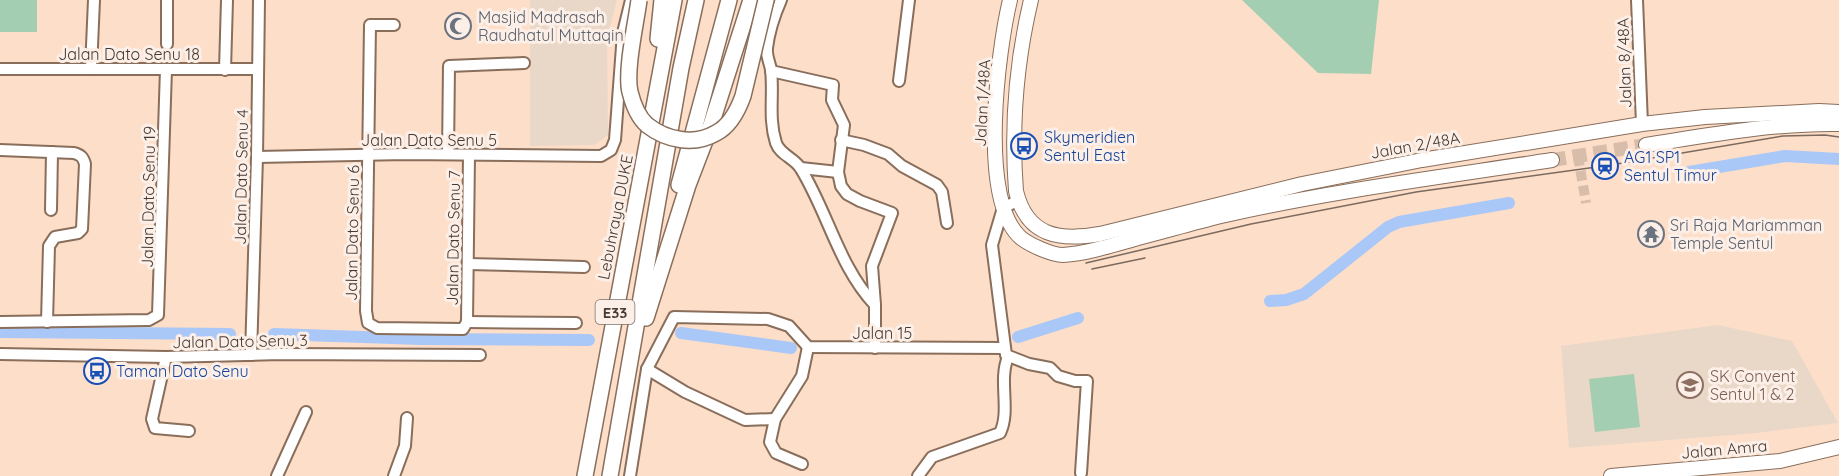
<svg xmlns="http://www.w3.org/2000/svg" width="1839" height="476" viewBox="0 0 1839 476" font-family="Quicksand,sans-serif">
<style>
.education{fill:#e9d8c7}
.green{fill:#a4ceb1}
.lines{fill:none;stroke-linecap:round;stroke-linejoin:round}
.canal{stroke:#aac8f7;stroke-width:12}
.minor-tunnel{stroke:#d8bdab;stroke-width:10;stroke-dasharray:10 5;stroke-linecap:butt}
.major-tunnel{stroke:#d8bdab;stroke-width:14;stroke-dasharray:14 7;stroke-linecap:butt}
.minor-casing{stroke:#896e5b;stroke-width:14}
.major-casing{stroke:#896e5b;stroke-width:16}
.highway-casing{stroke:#896e5b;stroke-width:18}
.minor{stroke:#fff;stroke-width:10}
.major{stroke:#fff;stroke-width:14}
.highway{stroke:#fff;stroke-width:15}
.tram{stroke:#7c6a5e;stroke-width:1.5}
.highway-bridge-casing{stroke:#896e5b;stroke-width:18;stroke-linecap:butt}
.highway-bridge{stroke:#fff;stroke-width:15}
.labels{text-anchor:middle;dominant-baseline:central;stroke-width:6;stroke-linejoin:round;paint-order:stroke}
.shield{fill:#fcefe7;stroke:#7c7068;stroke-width:1.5}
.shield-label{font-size:15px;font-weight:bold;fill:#453931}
.worship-label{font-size:16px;fill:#5b616d;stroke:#fcefe7;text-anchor:start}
.street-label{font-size:16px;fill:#453931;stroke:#fcefe7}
.transit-label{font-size:16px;fill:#164399;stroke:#fcefe7;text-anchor:start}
.education-label{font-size:16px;fill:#785e54;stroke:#fcefe7;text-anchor:start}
</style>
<rect width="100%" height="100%" fill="#fddec9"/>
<g class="education">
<polygon points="530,0 617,0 607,37 608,135 594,145 530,146"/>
<polygon points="1718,325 1792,341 1838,423 1756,433 1569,448 1561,346"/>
</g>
<g class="green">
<rect x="0" y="0" width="37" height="32"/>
<polygon points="1242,0 1379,0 1371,74 1318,73"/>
<polygon points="1634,374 1640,427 1595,432 1589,379"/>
</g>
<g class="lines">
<g class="canal">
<polyline points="1689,172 1785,156 1839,159"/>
<polyline points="1270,301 1286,300 1304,294 1388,227 1399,222 1509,203"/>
<polyline points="0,332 230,334"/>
<polyline points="681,333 791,348"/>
<polyline points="274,334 421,339 589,340"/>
<polyline points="1018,337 1078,318"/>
</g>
<polyline class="minor-tunnel" points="1578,156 1586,203"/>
<polyline class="major-tunnel" points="1552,160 1646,145"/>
<defs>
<g id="minor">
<path d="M781,0C774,16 769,31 767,48C766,56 770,63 771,70C774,95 768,118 776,143C780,155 795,158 801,169C828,213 839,267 875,305"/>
<polyline points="1637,0 1642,124"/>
<polyline points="394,25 370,25 366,311 368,323 377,328 463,329 467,322"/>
<polyline points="167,44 167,0"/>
<polyline points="0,69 257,69"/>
<polyline points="91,69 94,0"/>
<polyline points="225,70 227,0"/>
<polyline points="771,71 833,85 832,100 844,125 838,172 841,186 847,194 860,201 892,213 872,266 875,305 875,348"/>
<polyline points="899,81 909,0"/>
<polyline points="841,140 864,145 888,154 902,166 937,185 942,192 947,223"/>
<path d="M0,150L74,153C81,155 83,157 85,164L82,229L78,233L55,237L49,246L47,322"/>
<polyline points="448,154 449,66 524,63"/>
<polyline points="257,157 405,154 601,156 611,150 615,140 623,33 631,0"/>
<polyline points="801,168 838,172"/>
<polyline points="1019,200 1003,208 992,245 1006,355 1029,364 1050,368 1058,376 1075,381 1087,381 1081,473"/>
<polyline points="51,210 52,152"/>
<polyline points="468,264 584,267"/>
<polyline points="0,322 149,320 158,315 166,69"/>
<polyline points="467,322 469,155"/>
<polyline points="467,322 576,323"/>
<polyline points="0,354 166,357 280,354 480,355"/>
<polyline points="251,355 257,157 259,0"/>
<polyline points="166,357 152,419 155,428 189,431"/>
<polyline points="775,419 745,420 685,392 647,369 674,317 768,319 789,326 808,347 1005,348"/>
<polyline points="802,464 776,453 770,442 775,419 802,376 808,347"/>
<polyline points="277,476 306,412"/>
<polyline points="394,476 405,446 407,418"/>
<polyline points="630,476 647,369"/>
<path d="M918,476L932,457L1000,433C1011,410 998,381 1008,357"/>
</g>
<g id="major">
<path d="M1010,0C998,50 978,201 1021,238C1030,245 1052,255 1063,255C1089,253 1113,245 1138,238C1165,231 1193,223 1221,216C1330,191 1442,177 1552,160"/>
<path d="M1031,0C1016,63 1011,126 1016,191C1027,237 1060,241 1100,234L1302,184L1422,160L1642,124L1705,117L1819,111L1839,112"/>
<path d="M1646,145C1710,135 1774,123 1839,124"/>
<polyline points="1611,476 1780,461 1839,447"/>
</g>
<g id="highway">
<polyline points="658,39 662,0"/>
<polyline points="679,185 729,0"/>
<polyline points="646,318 688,185 711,125 751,0"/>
<polyline points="585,476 674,0"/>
<polyline points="610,476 681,68 696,0"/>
</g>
</defs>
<use href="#minor" class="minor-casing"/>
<use href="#major" class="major-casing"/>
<use href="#highway" class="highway-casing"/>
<use href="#minor" class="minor"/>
<use href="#major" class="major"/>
<use href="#highway" class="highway"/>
<g class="tram">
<polyline points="1086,263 1251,224 1416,192 1611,165 1783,136 1825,135 1839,137"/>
<polyline points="1092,269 1145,258"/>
</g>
<defs>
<path id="highway-bridge" d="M639,0C636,23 625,71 630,92C633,104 638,117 647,125C666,140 694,146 716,133C730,126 738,110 743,96L766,0"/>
</defs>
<use href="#highway-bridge" class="highway-bridge-casing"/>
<use href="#highway-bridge" class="highway-bridge"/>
</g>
<defs>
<symbol id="mosque-ring" viewBox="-11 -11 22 22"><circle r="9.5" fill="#fcefe7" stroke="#6b7280" stroke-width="1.5"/><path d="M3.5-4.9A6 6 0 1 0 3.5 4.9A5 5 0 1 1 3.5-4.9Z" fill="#6b7280"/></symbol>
<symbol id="bus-ring" viewBox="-11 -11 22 22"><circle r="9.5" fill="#fcefe7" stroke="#1a4fb4" stroke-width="1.5"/><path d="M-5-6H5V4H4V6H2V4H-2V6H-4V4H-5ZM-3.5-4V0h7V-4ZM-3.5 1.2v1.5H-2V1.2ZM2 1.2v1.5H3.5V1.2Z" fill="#1a4fb4"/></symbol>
<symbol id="station-ring" viewBox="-11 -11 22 22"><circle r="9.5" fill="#fcefe7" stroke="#1a4fb4" stroke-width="1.5"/><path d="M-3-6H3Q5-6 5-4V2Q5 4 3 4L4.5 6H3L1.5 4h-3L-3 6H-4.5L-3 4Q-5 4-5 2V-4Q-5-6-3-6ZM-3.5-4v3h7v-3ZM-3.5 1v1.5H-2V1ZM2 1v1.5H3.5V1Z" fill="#1a4fb4"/></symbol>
<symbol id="temple-ring" viewBox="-11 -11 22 22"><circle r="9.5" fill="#fcefe7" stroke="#6b7280" stroke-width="1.5"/><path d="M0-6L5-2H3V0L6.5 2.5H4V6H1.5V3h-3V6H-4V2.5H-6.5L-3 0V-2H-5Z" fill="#6b7280"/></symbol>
<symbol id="school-ring" viewBox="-11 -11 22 22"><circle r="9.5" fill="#fcefe7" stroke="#8d6e63" stroke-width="1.5"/><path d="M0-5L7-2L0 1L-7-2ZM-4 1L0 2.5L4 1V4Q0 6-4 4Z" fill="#8d6e63"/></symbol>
</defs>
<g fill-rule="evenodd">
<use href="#mosque-ring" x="443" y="11" width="30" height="30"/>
<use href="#bus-ring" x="1009" y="131" width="30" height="30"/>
<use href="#station-ring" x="1590" y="151" width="30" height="30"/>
<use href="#temple-ring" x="1636" y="219" width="30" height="30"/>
<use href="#bus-ring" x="82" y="356" width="30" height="30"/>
<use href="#school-ring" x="1675" y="370" width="30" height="30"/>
</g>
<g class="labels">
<rect class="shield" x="595.5" y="300" width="39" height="24" rx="4.5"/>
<g class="shield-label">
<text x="615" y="312">E33</text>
</g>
<g class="worship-label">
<text x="478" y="17">Masjid Madrasah<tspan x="478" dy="18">Raudhatul Muttaqin</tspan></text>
<text x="1670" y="225">Sri Raja Mariamman<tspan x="1670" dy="18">Temple Sentul</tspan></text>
</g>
<g class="street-label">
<text x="129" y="54">Jalan Dato Senu 18</text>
<text transform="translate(1624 63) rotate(-92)">Jalan 8/48A</text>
<text transform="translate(982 103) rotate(-87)">Jalan 1/48A</text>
<text x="429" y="140">Jalan Dato Senu 5</text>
<text transform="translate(1415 145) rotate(-10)">Jalan 2/48A</text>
<text transform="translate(241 177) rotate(-89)">Jalan Dato Senu 4</text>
<text transform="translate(148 197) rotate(-89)">Jalan Dato Senu 19</text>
<text transform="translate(615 217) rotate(-79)">Lebuhraya DUKE</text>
<text transform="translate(352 233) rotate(-89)">Jalan Dato Senu 6</text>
<text transform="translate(453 238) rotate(-89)">Jalan Dato Senu 7</text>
<text x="882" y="333">Jalan 15</text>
<text transform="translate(240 341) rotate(-1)">Jalan Dato Senu 3</text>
<text transform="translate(1724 449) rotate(-5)">Jalan Amra</text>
</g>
<g class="transit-label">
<text x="1044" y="137">Skymeridien<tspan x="1044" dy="18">Sentul East</tspan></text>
<text x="1624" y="157">AG1 SP1<tspan x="1624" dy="18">Sentul Timur</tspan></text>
<text x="116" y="371">Taman Dato Senu</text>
</g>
<g class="education-label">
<text x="1710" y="376">SK Convent<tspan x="1710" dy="18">Sentul 1 &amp; 2</tspan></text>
</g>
</g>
</svg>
